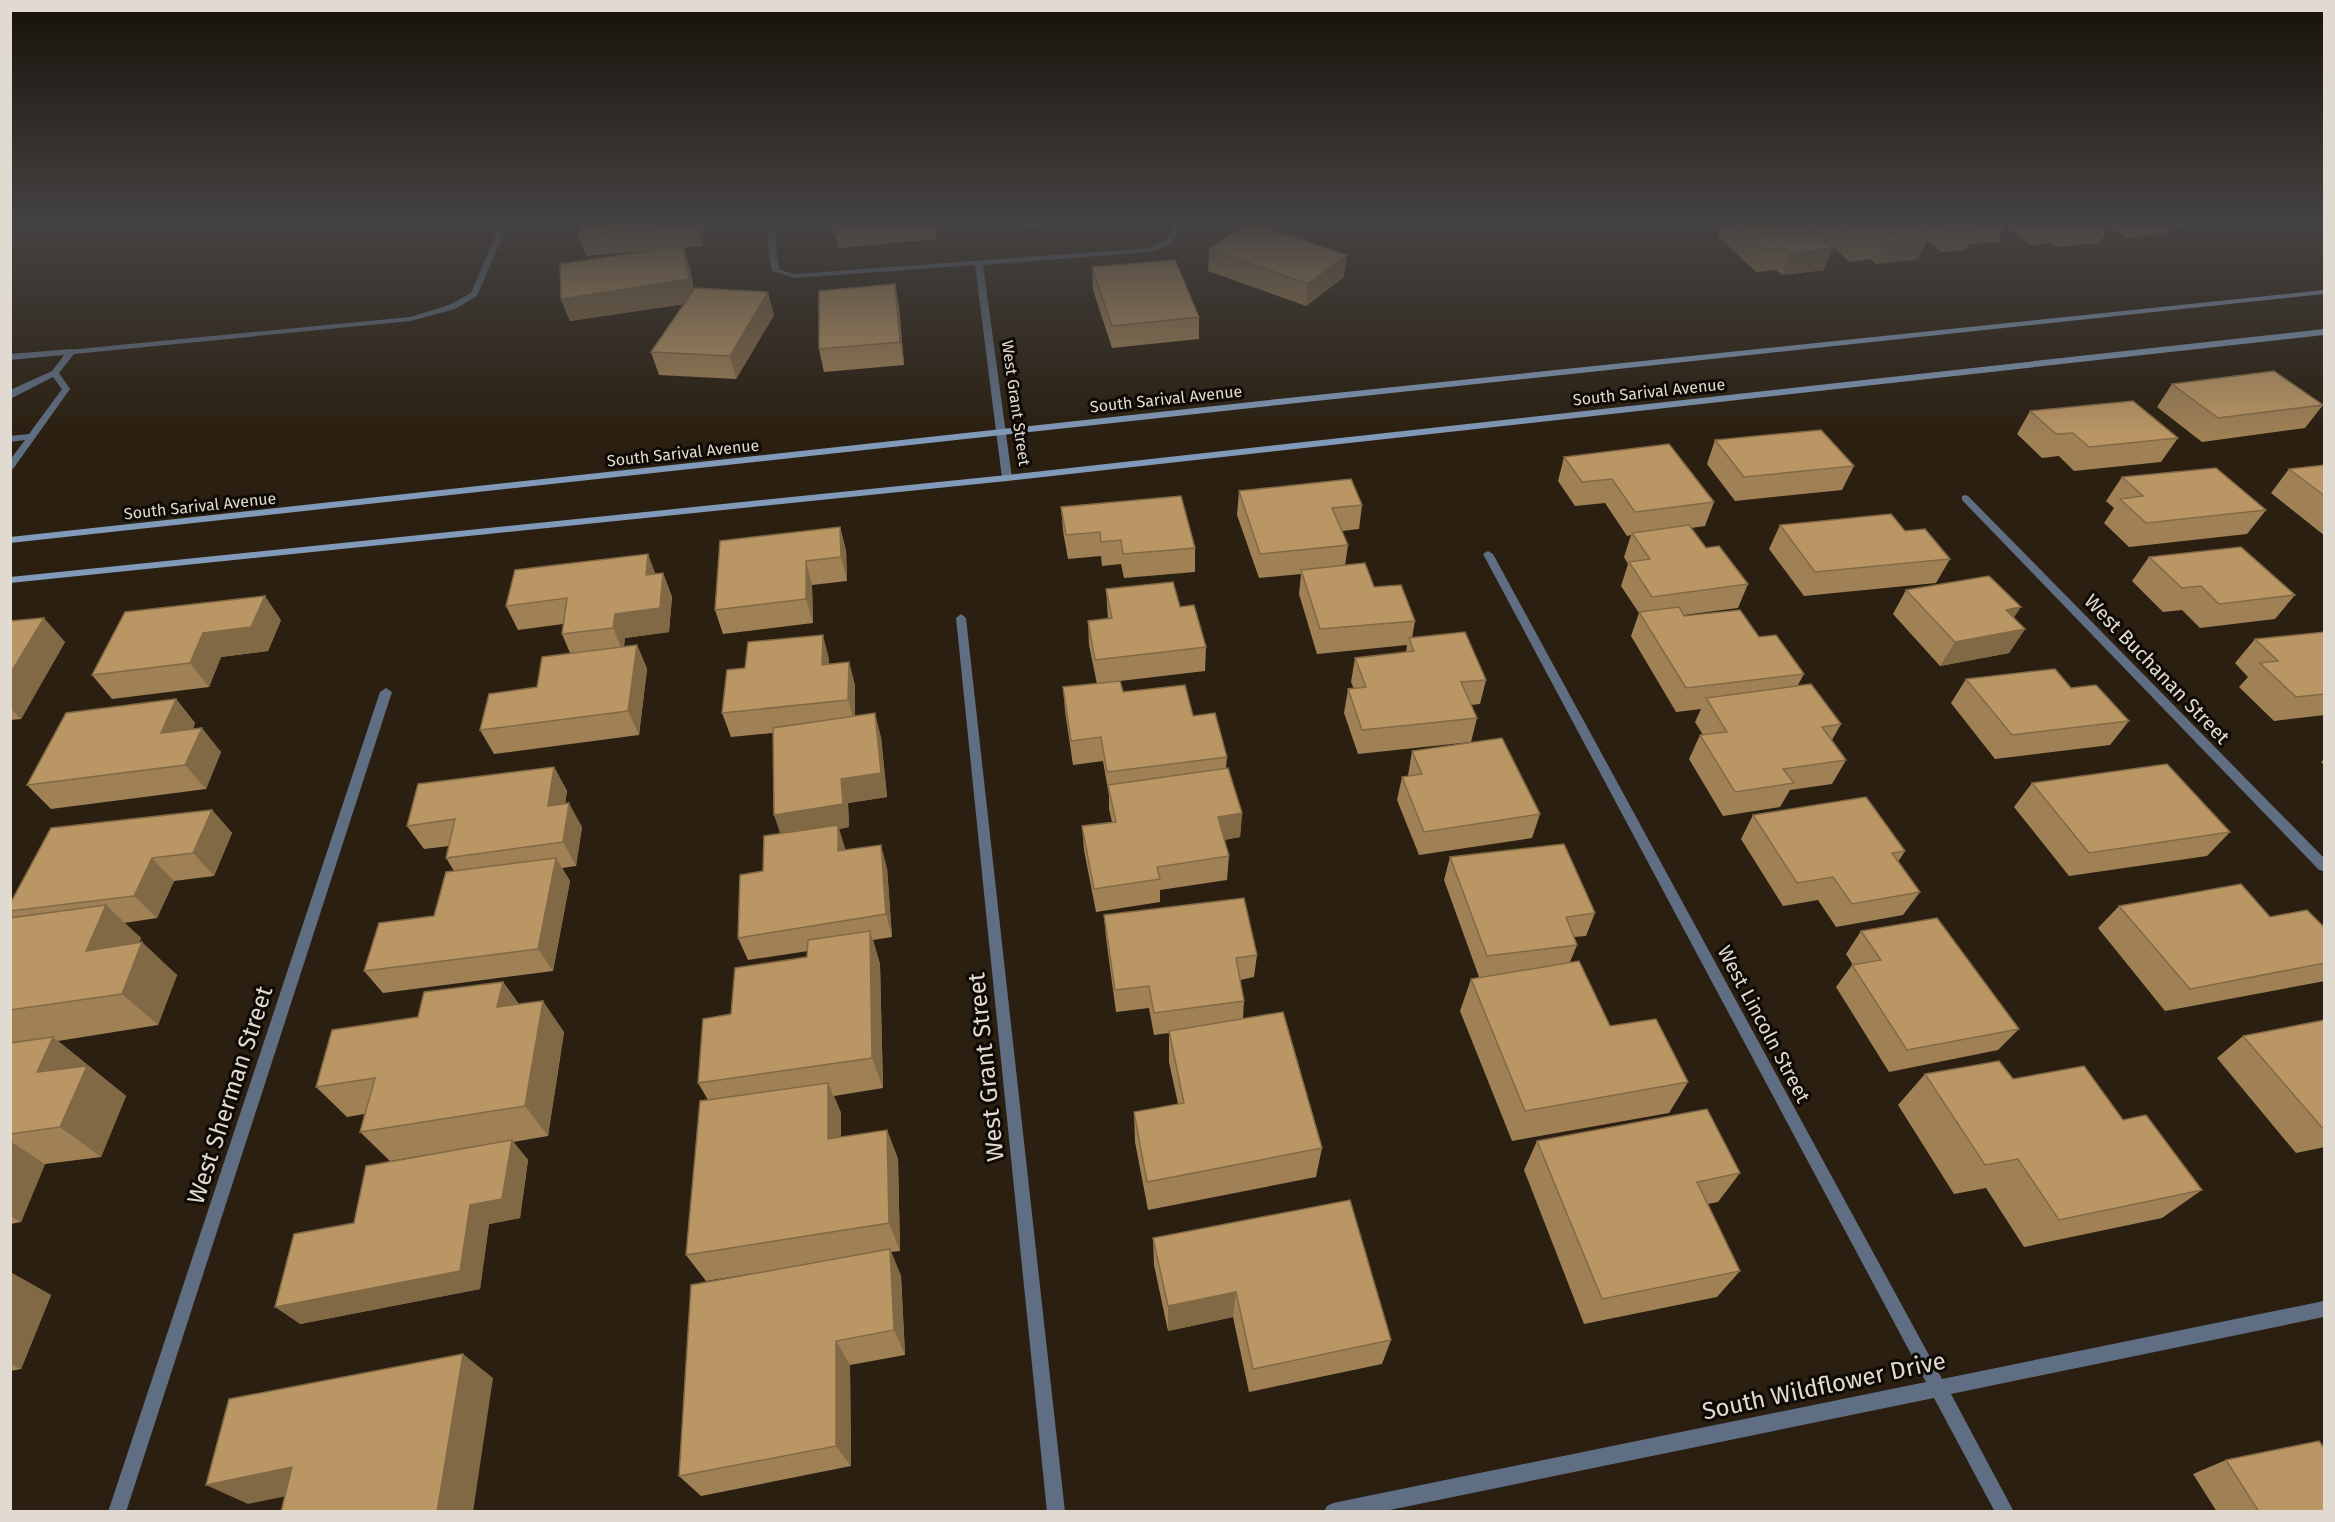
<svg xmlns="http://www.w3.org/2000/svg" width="2335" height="1522" viewBox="0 0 2335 1522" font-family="'Fira Sans',sans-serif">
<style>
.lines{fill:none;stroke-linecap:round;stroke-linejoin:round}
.service{fill:#5f6e82;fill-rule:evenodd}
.minor{fill:#5f6e82;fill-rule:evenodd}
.secondary{fill:#819ab9;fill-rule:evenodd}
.wall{fill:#a08156}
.shaded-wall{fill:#826946}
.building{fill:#ba9664;stroke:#826946;stroke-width:1.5}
.labels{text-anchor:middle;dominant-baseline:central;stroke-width:6;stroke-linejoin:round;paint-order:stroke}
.far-street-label{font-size:16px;fill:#e1dad0;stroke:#0f0a05}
.street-label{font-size:20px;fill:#e1dad0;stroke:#0f0a05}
.near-street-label{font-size:24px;fill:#e1dad0;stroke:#0f0a05}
</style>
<rect width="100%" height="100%" fill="#2a1f10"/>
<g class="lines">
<polygon class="service" points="500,224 508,224 477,296 455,309 411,321 74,354 59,373 70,389 13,469 10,470 10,460 25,440 10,442 10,436 29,434 62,389 53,377 10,399 10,390 52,371 68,350 410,317 449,305 471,293"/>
<g class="minor">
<polygon points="769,224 777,224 776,250 780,270 795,274 1150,248 1164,241 1174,228 1172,224 1180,224 1182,228 1170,245 1151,252 983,265 1012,478 1007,481 1002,478 975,265 795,278 772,271 768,250"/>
<polygon points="71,349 74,350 74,354 10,360 10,354"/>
<polygon points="1965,495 1968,496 2324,858 2324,871 2319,870 1962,500 1962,496"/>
<polygon points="1488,551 1493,554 1942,1379 2324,1301 2324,1317 1951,1394 2014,1512 1995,1512 1934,1398 1380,1512 1324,1512 1327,1506 1333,1503 1926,1382 1483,554"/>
<polygon points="961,614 966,618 1065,1512 1047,1512 956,618"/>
<polygon points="386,688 392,692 126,1512 108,1512 380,692"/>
</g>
<g class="secondary">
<polygon points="2324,290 2324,294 1278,405 10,543 10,537 1278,399"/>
<polygon points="2324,329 2324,335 1007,481 10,583 10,577 1007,475"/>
</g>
</g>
<g class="wall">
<polygon points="581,224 704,224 702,246 684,248 690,268 694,291 774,315 736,379 659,375 651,352 685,304 570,321 561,299 647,251 586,256 578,235"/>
<polygon points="829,224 935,224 937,239 838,248 835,233 831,234"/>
<polygon points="1005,224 1078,224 1006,230"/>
<polygon points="1243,224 1322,224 1266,228 1344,277 1306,306 1208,271 1209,249 1244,226"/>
<polygon points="1722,224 1805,224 1824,270 1782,275 1776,270 1756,272 1718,236"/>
<polygon points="1808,224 2185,224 2183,228 2172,229 2169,234 2125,238 2109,226 2100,243 2057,247 2051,243 2031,245 2005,226 1998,242 1969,244 1966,250 1941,252 1927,240 1918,259 1876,264 1871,259 1850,262 1808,225"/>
<polygon points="1092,267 1199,317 1199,339 1112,348 1093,290"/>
<polygon points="895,284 899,307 904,365 824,372 819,349"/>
<polygon points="2172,384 2323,405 2305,428 2202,442 2157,407"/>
<polygon points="2030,411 2178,438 2161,462 2074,471 2059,456 2042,458 2017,434"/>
<polygon points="1715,440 1854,466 1842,490 1735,501 1707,464"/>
<polygon points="1564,457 1714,502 1705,526 1691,528 1706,548 1748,584 1738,608 1684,615 1759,637 1804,674 1798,685 1841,724 1832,740 1846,760 1832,784 1790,790 1780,807 1723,816 1689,759 1700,735 1703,735 1695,722 1701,709 1676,712 1631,636 1639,613 1621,586 1628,564 1624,557 1631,535 1627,536 1605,503 1575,506 1558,481"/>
<polygon points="2325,465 2325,536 2271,493 2289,469"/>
<polygon points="2122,477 2266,510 2247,534 2129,547 2104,523 2114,508 2106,501"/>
<polygon points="1239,491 1362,505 1359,529 1342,531 1348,545 1345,566 1415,621 1412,638 1486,680 1480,704 1471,705 1477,718 1471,742 1358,754 1344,713 1348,689 1354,689 1351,682 1355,658 1406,652 1407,645 1317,654 1299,594 1301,574 1259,578 1237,515"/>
<polygon points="1061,507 1195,548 1195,572 1124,578 1121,564 1102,566 1101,556 1068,559 1063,531"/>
<polygon points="1780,525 1905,531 1950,559 1936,583 1804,596 1769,549"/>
<polygon points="840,527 846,551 847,581 812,585 813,623 723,634 715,610"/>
<polygon points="2149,557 2295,595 2275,619 2200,628 2182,610 2163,612 2132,581"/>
<polygon points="663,573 672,597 669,632 625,638 624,646 637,645 647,669 639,735 494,754 480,730 537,687 570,653 562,634 563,624 518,630 506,606"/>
<polygon points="1106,589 1180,607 1206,647 1205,671 1120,681 1123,692 1193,716 1227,757 1226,768 1242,813 1240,837 1224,840 1229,856 1227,880 1160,890 1160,902 1096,912 1084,850 1082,826 1112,822 1109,809 1109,796 1103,761 1073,765 1065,711 1063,687 1097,684 1089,645 1088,621 1108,619"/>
<polygon points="1906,590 2014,618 2025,629 2009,653 1940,666 1893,614"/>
<polygon points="281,620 268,651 221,657 209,687 112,699 92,675"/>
<polygon points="10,621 65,642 21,719 10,720"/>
<polygon points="2325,632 2325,715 2274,721 2239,687 2248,677 2235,663 2255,639"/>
<polygon points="829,659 829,664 849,662 855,686 855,716 881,737 887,797 848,803 849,827 839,829 845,850 887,868 892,937 873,940 880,964 883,1088 834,1096 841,1113 841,1137 887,1130 898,1159 900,1251 891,1252 901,1276 905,1355 850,1365 851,1466 701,1496 679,1476 762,1272 706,1281 686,1255 708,1100 698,1083 731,1014 807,957 808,951 748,960 738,938 763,871 780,833 773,733 731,737 722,713"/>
<polygon points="1966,679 2071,688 2129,721 2110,745 1995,759 1951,703"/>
<polygon points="176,699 195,723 193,729 221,752 206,789 51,809 27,785"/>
<polygon points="1412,751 1540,814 1532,838 1419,855 1397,800 1402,777 1408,776"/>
<polygon points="2325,759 2325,766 2321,762"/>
<polygon points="554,767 567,791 565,804 582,827 576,866 562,868 570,881 553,971 383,993 364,971 434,916 454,871 446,858 449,846 424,849 407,826"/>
<polygon points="2032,783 2230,832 2207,856 2069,876 2014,807"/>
<polygon points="212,810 232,833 214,876 174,881 157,918 124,923 141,938 139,943 177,975 158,1025 58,1041 126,1096 101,1157 45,1164 21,1222 10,1224 10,918 14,918 10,914 10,904"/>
<polygon points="1753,815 1905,851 1898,862 1920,892 1903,915 1836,927 1818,900 1783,906 1741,839"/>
<polygon points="1450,857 1595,913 1586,936 1574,937 1577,945 1570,962 1610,1026 1688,1082 1669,1113 1512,1141 1460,1011 1471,979 1479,977 1444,880"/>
<polygon points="2119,906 2270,917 2325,928 2325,981 2165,1011 2098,928"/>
<polygon points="1104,915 1257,955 1254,977 1240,980 1244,1001 1243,1019 1322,1148 1316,1177 1148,1210 1135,1142 1134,1112 1178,1104 1169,1062 1169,1033 1154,1035 1149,1008 1116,1012 1106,938"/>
<polygon points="1861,931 2019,1029 1998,1050 1889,1072 1836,987 1852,965 1853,965 1846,954"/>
<polygon points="503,982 519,1004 564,1032 548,1136 513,1142 528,1160 520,1218 489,1224 480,1289 300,1324 354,1223 425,1155 390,1161 360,1132 364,1114 347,1117 316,1087 418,1017"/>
<polygon points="2325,1020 2325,1147 2296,1153 2217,1058 2243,1036"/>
<polygon points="1925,1074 2013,1079 2202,1190 2162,1218 2024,1247 1986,1188 1954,1194 1898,1105"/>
<polygon points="1537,1141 1740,1173 1718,1202 1708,1204 1740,1271 1717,1297 1584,1324 1524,1170"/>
<polygon points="1153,1238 1391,1340 1382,1364 1249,1392 1233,1317 1168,1331 1154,1265"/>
<polygon points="10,1272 51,1295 21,1369 10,1371"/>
<polygon points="2226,1460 2325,1512 2217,1512 2193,1474"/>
</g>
<g class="shaded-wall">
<polygon points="696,224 704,224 702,246"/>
<polygon points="829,224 836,224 834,226 835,233 831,234"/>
<polygon points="1928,237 1918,259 1876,264 1885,242"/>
<polygon points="683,246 690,268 695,302 570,321 561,299"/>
<polygon points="1833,248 1824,270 1782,275 1790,253"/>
<polygon points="1347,255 1344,277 1306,306 1308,284"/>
<polygon points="895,284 899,307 904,365 900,342"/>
<polygon points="768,292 774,315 736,379 730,356"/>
<polygon points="840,527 846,551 847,581 841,557"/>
<polygon points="648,554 657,578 646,575"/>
<polygon points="806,561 812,585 813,623 806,599"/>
<polygon points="663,573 672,597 669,632 625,638 623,652 613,628 615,614"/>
<polygon points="265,596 281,620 268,651 221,657 209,687 190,663 203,633"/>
<polygon points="2021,607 2005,631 2006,610"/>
<polygon points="44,618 65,642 21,719 10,708 10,674"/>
<polygon points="2025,629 2009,653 1940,666 1955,642"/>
<polygon points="823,635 829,659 828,689 822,665"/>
<polygon points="637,645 647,669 639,735 628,711"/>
<polygon points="849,662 855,686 855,724 848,700"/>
<polygon points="176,699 195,723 181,756 161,733"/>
<polygon points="875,713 881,737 887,797 848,803 849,827 839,829 845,848 846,874 782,839 774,815 841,779"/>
<polygon points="202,728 221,752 206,789 185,765"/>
<polygon points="554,767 567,791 561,830 548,806"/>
<polygon points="569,803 582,827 576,866 563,842"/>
<polygon points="212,810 232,833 214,876 193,853"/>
<polygon points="1242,813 1240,837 1216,841 1218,817"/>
<polygon points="881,845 887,868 892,937 886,914"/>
<polygon points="152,858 174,881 157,918 134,896"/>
<polygon points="556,858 570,881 553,971 538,949"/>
<polygon points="106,905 141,938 122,983 86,951"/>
<polygon points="870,931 880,964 883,1088 872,1058"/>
<polygon points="142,942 177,975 158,1025 122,994"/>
<polygon points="503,982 526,1014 497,1007"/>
<polygon points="543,1001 564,1032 548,1136 525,1106"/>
<polygon points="53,1037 126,1096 101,1157 60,1127 37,1072"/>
<polygon points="828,1083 841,1113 841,1168 828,1139"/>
<polygon points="887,1130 898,1159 900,1251 889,1223"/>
<polygon points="512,1140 528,1160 520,1218 489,1224 480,1289 300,1324 275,1307 470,1205"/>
<polygon points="10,1141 45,1164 21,1222 10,1216"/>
<polygon points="890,1249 901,1276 905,1355 894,1330"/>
<polygon points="10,1272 51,1295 21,1369 10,1364"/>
<polygon points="1236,1292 1233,1317 1168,1331 1168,1306"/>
<polygon points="836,1341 850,1365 851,1466 836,1446"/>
<polygon points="463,1354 493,1378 473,1512 437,1512"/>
<polygon points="292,1467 330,1487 248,1504 206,1485"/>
</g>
<g class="building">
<polygon points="581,224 696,224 578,235"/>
<polygon points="834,224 861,224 834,226"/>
<polygon points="1247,224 1253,224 1347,255 1308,284 1209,249"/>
<polygon points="1735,224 1805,224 1833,248 1790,253 1785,248 1764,250"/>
<polygon points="1840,224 1911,224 1928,237 1885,242 1880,237 1859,240"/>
<polygon points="1943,224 1970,224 1976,228 1952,230"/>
<polygon points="683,246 689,279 561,299 560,264"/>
<polygon points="1175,260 1199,317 1112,326 1092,267"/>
<polygon points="895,284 900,342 819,349 819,291"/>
<polygon points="695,288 768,292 730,356 651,352"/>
<polygon points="2274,371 2323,405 2218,418 2172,384"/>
<polygon points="2133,401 2178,438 2089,447 2073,433 2056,434 2030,411"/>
<polygon points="1821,430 1854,466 1744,477 1715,440"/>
<polygon points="1669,444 1714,502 1635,512 1612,479 1582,482 1564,457"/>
<polygon points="2325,465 2325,496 2289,469"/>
<polygon points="2216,468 2266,510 2146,523 2120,499 2143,496 2122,477"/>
<polygon points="1351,479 1362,505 1332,508 1348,545 1260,554 1239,491"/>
<polygon points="1181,496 1195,548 1123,554 1121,540 1101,542 1100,532 1066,535 1061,507"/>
<polygon points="1891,514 1905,531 1925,529 1950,559 1815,572 1780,525"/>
<polygon points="1689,525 1706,548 1719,546 1748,584 1652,597 1629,562 1650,559 1632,533"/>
<polygon points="840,527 841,557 806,561 806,599 715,610 720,541"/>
<polygon points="2241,547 2295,595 2219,604 2201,586 2182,588 2149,557"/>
<polygon points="648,554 646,575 663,573 660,608 615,614 613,628 562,634 567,598 506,606 515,570"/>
<polygon points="1365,563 1374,587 1401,585 1415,621 1320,629 1301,570"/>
<polygon points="1989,576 2021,607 2006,610 2025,629 1955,642 1906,590"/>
<polygon points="1173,582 1180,607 1194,605 1206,647 1095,660 1088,621 1112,618 1106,589"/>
<polygon points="265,596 251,627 203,633 190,663 92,675 125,612"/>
<polygon points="1679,607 1684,616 1740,610 1759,637 1776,635 1804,674 1686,688 1639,612"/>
<polygon points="44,618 10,674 10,621"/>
<polygon points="1465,632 1486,680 1461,682 1477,718 1362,730 1348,689 1366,687 1355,658 1414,651 1409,638"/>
<polygon points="2325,632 2325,694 2296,697 2260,663 2278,661 2255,639"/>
<polygon points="823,635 822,665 849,662 848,700 722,713 727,670 745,668 748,642"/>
<polygon points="637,645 628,711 480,730 489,694 537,687 542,657"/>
<polygon points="2055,669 2071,688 2096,685 2129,721 2012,735 1966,679"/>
<polygon points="1120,681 1123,692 1185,685 1193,716 1215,713 1227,757 1107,772 1101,737 1071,741 1063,687"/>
<polygon points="1811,684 1841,724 1822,727 1846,760 1783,769 1794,783 1735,792 1700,735 1727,732 1706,698"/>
<polygon points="176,699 161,733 202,728 185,765 27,785 66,713"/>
<polygon points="875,713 881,773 841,779 843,804 774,815 773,728"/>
<polygon points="1502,738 1540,814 1424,832 1402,777 1422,774 1412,751"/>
<polygon points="2167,764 2230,832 2089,853 2032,783"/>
<polygon points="554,767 548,806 569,803 563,842 446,858 455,819 407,826 418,784"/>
<polygon points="1228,768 1242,813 1218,817 1229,856 1157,867 1160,879 1094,889 1082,826 1116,822 1108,785"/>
<polygon points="1866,797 1905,851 1892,853 1920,892 1852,904 1833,877 1797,883 1753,815"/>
<polygon points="212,810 193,853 152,858 134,896 10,911 10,904 51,828"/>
<polygon points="838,825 838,851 881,845 886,914 738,938 740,875 763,871 764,836"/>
<polygon points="1564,844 1595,913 1566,917 1577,945 1487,956 1450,857"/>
<polygon points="556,858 538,949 364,971 379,923 434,916 446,872"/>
<polygon points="2241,884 2270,917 2307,910 2325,928 2325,963 2190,989 2119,906"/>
<polygon points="1244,898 1257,955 1236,958 1244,1001 1154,1013 1149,986 1115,990 1104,915"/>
<polygon points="106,905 86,951 142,942 122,994 10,1010 10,918"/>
<polygon points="1937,918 2019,1029 1907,1050 1852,965 1881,960 1861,931"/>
<polygon points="870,931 872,1058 698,1083 703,1019 731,1014 735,968 807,957 808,940"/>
<polygon points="1579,961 1610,1026 1656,1019 1688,1082 1525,1111 1471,979"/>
<polygon points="503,982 497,1007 543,1001 525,1106 360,1132 375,1078 316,1087 332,1030 418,1017 424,992"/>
<polygon points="1283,1012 1322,1148 1147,1182 1134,1112 1184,1103 1169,1031"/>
<polygon points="2325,1020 2325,1131 2243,1036"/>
<polygon points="53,1037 37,1072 87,1066 60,1127 10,1134 10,1043"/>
<polygon points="1999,1061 2013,1079 2084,1066 2123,1120 2146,1115 2202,1190 2059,1220 2018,1159 1985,1165 1925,1074"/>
<polygon points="828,1083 828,1139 887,1130 889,1223 686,1255 700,1101"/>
<polygon points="1707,1109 1740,1173 1697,1182 1740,1271 1602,1299 1537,1141"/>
<polygon points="512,1140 502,1199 470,1205 460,1271 275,1307 294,1234 354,1223 366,1166"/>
<polygon points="1350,1200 1391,1340 1253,1369 1236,1292 1168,1306 1153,1238"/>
<polygon points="890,1249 894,1330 836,1341 836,1446 679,1476 691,1285"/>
<polygon points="463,1354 437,1512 281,1512 292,1467 206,1485 229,1399"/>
<polygon points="2319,1441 2325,1449 2325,1512 2259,1512 2226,1460"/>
</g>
<linearGradient id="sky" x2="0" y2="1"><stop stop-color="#171109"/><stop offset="0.51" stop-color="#444242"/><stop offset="1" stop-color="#444242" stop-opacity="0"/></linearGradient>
<rect width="2335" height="437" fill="url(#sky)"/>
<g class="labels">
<g class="far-street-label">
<text transform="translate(1649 392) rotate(-6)">South Sarival Avenue</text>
<text transform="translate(1166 399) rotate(-6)">South Sarival Avenue</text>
<text transform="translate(1016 403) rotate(82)">West Grant Street</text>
<text transform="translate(683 453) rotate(-6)">South Sarival Avenue</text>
<text transform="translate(200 506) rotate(-6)">South Sarival Avenue</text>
</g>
<g class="street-label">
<text transform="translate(2157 669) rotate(46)">West Buchanan Street</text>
<text transform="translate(1764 1024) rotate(62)">West Lincoln Street</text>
</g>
<g class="near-street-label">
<text transform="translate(986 1067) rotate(-96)">West Grant Street</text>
<text transform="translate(230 1095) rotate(-72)">West Sherman Street</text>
<text transform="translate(1824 1386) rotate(-12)">South Wildflower Drive</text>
</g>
</g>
<rect width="2335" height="1522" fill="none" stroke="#e1dad0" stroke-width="24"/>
</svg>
